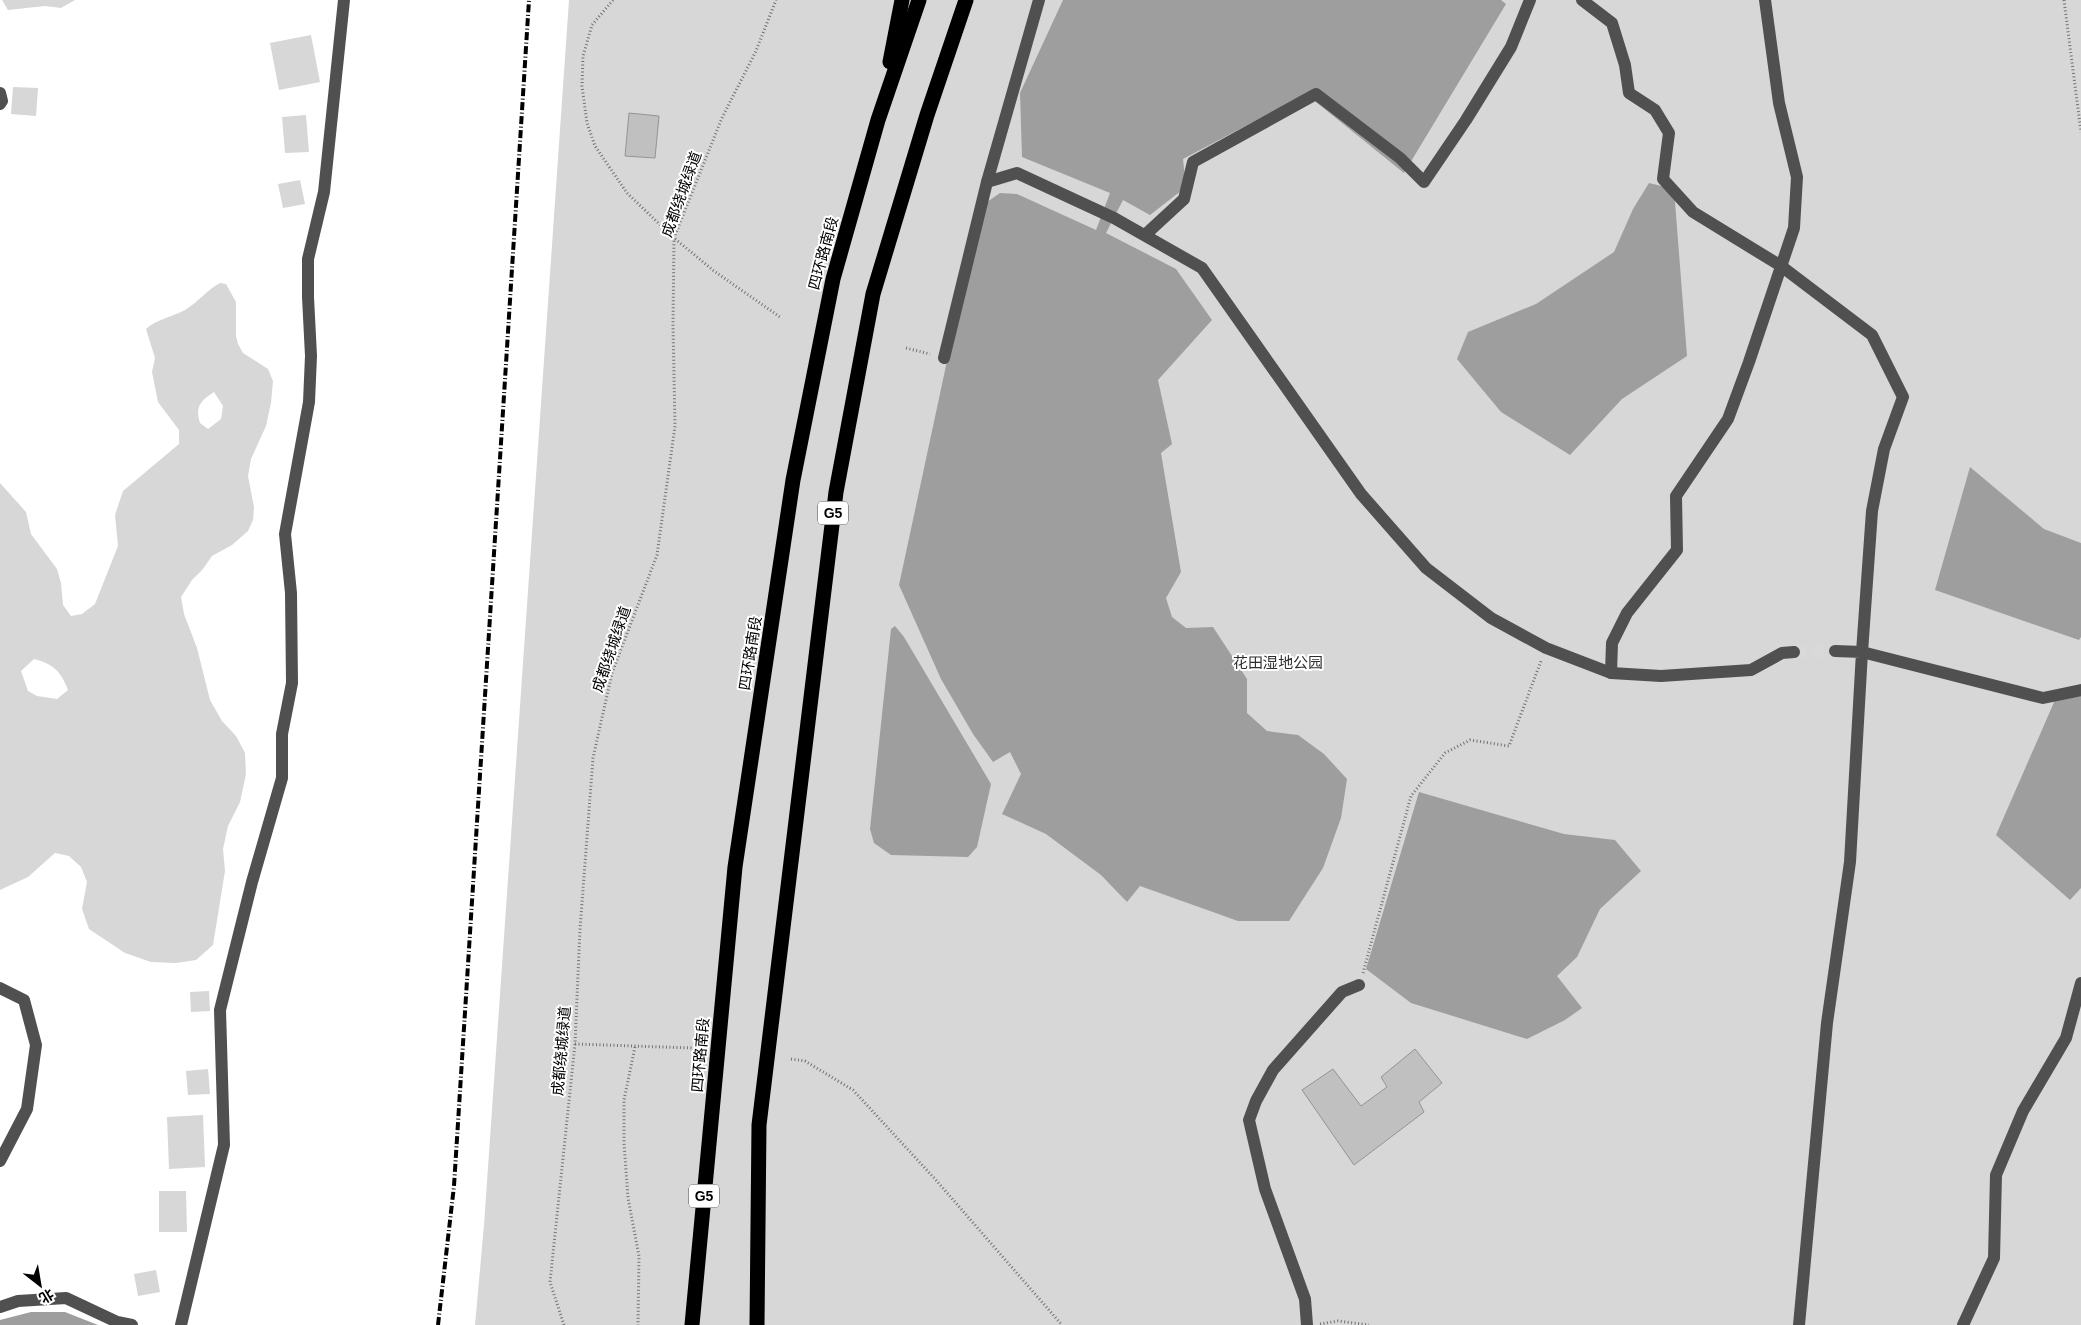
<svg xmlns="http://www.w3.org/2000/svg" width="2081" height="1325" viewBox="0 0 2081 1325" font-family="Arial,'Noto Sans SC',sans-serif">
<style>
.green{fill:#d7d7d7;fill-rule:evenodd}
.water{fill:#9e9e9e}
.building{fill:#c0c0c0;stroke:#949494}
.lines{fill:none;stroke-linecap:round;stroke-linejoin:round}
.minor-tunnel{stroke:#d9d9d9;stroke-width:12;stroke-dasharray:12 6;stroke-linecap:butt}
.path{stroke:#727272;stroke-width:3;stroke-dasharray:1 2.5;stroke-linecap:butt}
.minor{stroke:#505050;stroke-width:12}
.highway{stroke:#000;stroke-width:15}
.rail{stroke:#000;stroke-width:4;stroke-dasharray:8 2.5 1 2.5;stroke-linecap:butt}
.labels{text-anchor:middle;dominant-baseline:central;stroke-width:4;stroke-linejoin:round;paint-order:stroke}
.shield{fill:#fff;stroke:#4c4c4c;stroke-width:1}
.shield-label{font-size:14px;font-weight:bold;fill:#000}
.street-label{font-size:15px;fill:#000;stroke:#fff}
.park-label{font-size:15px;fill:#2e2e2e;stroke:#fff}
</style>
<rect width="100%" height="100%" fill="#fff"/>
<g class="green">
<polygon points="2,0 75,0 61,8 45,6 8,10"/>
<polygon points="569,0 2081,0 2081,1325 475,1325 484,1225"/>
<polygon points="311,35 320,82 279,90 270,43"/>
<polygon points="13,87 38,88 36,116 11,114"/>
<polygon points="306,115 309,152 285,153 282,117"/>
<polygon points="300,180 305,204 283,208 278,184"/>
<path d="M220,283L226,284L236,302V336L238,344L243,353L268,369L273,381L271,403L266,426L251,459L248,476L254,507L253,520L248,531L232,545L212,556L203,569L192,580L181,597L184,614L197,648L210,700L222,721L236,736L245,753L246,774L240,802L228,826L223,849L225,871L213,945L196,960L176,963L151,962L125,953L89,929L82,909L87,882L81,867L69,856L55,853L28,877L0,890V483L26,512L31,534L57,569L61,583L63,605L71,616L82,614L95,604L118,546L115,515L123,491L179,444V430L158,402L152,372L155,358L146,329C157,319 172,317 185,310C198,302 207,290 220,283ZM214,392L223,406L221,419L208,429L200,423C195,407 200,401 214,392ZM34,659C53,664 61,671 68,690L57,699L37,696L28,691L21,671Z"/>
<polygon points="209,991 210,1011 191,1012 190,992"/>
<polygon points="208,1069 210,1094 188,1095 186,1071"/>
<polygon points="203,1115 205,1167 169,1169 167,1117"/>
<polygon points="159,1191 186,1191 187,1232 159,1232"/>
<polygon points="156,1270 160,1292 138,1296 134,1274"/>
</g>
<g class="water">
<polygon points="1063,0 1501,0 1506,4 1404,173 1306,94 1183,159 1186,187 1150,215 1123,200 1106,233 1176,269 1212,320 1158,380 1172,444 1161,453 1181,572 1166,598 1172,617 1186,628 1213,627 1247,679 1247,713 1267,731 1298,735 1324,754 1347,779 1341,818 1323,868 1289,921 1238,921 1140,886 1127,902 1101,875 1046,834 1002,814 1021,774 1010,752 993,762 973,734 941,679 899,585 980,207 1000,193 1017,194 1096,230 1110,193 1022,157 1020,93"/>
<polygon points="1649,183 1674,189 1687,356 1622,399 1570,455 1501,412 1457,359 1468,332 1536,304 1614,252 1633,209"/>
<polygon points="1970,467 2044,529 2081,543 2081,637 2079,640 1935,590"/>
<polygon points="895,626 904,637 991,784 977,847 968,857 891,855 874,843 870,829 891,629"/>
<polygon points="2081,696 2081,888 2070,900 1996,835 2055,700"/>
<polygon points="1419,792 1564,834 1615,840 1641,871 1600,909 1577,957 1557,976 1582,1008 1565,1020 1527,1039 1411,1003 1366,969"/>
<polygon points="31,1312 65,1312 98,1325 0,1325 0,1320"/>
</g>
<g class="building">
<polygon points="629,113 659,116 655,158 625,156"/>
<polygon points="1415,1049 1442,1083 1419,1102 1424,1112 1354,1165 1302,1090 1333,1069 1361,1106 1387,1087 1381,1077"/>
</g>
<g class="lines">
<polyline class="minor-tunnel" points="1794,652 1835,651"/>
<g class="path">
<polyline points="613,0 592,25 583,56 582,86 587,123 595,146 627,193 674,238 714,271 780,317"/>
<polyline points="2064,0 2081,132"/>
<polyline points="906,348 930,354"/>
<polyline points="1363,973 1411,796 1445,753 1470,740 1509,746 1541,661"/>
<polyline points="575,1044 692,1048"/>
<polyline points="635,1047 624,1100 624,1143 628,1198 639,1256 638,1325"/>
<polyline points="791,1059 805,1061 853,1090 935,1179 1062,1325"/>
<polyline points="1320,1324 1338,1321 1369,1325"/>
<polyline points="564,1325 550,1282 575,1044 580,929 593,758 612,673 657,555 675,426 673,325 674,238 722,118 756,51 776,0"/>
</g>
<g class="minor">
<polyline points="1582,0 1612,23 1625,65 1629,93 1655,110 1669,133 1663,179 1693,212 1781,266 1872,335 1903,397 1884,449 1872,511 1862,652 2043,698 2081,690"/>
<polyline points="0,93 2,101 0,104"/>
<polyline points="987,182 1039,0"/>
<polyline points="1145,235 1184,199 1193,162 1316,94 1400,158 1424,182 1466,120 1511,47 1530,0"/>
<polyline points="944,358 987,182 1017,173 1114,218 1202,268 1361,494 1426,568 1491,618 1546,648 1611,673 1661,676 1751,670 1782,653 1794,652"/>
<polyline points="1611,673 1612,643 1627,613 1677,550 1676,496 1728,419 1749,362 1794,228 1797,177 1779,103 1765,0"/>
<polyline points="0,988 24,1000 36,1045 27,1109 0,1161"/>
<polyline points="0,1307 18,1301 66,1298 117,1322 132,1325"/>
<polyline points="181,1325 224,1145 220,1010 252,882 282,778 282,734 292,683 291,593 285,534 309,402 311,356 308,297 308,259 324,192 344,0"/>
<polyline points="1307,1325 1305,1299 1265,1189 1249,1120 1256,1101 1273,1070 1342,992 1359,985"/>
<polyline points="1799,1325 1827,1023 1850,862 1862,652 1835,651"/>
<polyline points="1963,1325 1994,1258 1996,1175 2023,1111 2066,1038 2081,983"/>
</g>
<g class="highway">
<polyline points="890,62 902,0"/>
<polyline points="692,1325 735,867 793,480 833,279 878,120 919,0"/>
<polyline points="757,1325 759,1125 836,492 873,294 927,115 966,0"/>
</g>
<polyline class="rail" points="438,1325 454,1186 529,0"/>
</g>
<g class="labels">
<g class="shield">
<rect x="818" y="501.5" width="30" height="23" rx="4"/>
<rect x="689" y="1184.5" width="30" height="23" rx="4"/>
</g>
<g class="shield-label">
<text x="833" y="513">G5</text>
<text x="704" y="1196">G5</text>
</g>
<g class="street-label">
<text transform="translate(681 194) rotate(-70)">成都绕城绿道</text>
<text transform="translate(823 253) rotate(-75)">四环路南段</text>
<text transform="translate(611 649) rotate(-71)">成都绕城绿道</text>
<text transform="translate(750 653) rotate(-81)">四环路南段</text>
<text transform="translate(561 1051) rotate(-85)">成都绕城绿道</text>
<text transform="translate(700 1055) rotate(-85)">四环路南段</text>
</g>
<g class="park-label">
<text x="1278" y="662">花田湿地公园</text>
</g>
</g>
<g transform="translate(40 1285) rotate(149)" stroke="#ffffff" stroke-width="4" paint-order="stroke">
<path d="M0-4L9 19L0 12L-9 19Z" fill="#000000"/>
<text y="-8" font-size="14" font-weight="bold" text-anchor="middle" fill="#000000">北</text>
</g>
</svg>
